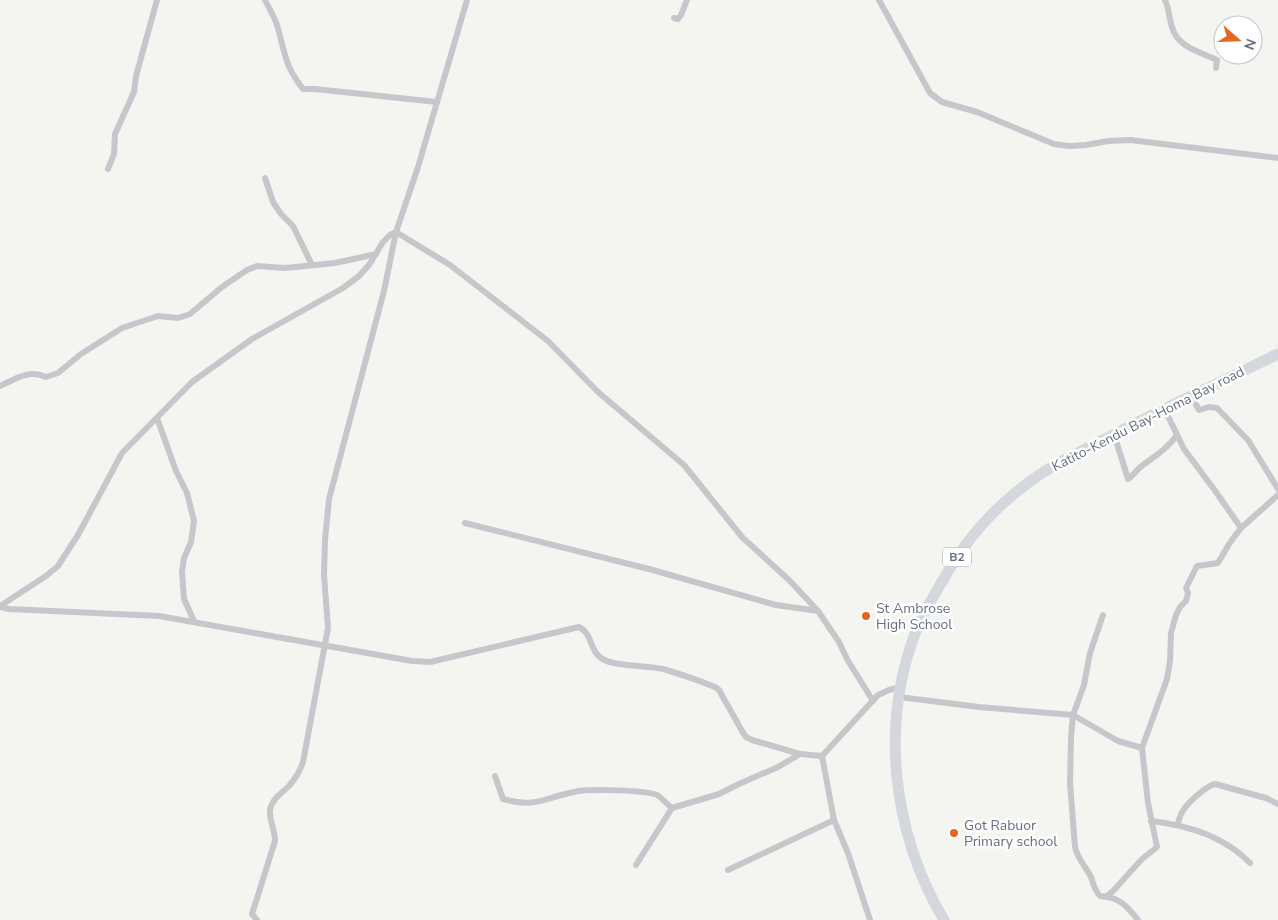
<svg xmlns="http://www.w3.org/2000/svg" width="1278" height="920" viewBox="0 0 1278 920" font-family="'Nunito Sans',sans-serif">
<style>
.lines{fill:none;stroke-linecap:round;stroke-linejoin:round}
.street{stroke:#c5c7cb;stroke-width:6}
.highway{stroke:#d4d8dc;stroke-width:11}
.poi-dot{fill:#e36623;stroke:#fff;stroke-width:2}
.labels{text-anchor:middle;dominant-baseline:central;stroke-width:5;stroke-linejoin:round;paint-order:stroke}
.shield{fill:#fff;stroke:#929ca8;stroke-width:1}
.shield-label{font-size:12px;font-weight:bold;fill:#647182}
.street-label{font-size:14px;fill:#647182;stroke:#fff}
.poi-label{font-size:14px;fill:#647182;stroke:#fff;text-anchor:start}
</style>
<rect width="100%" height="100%" fill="#f4f5f1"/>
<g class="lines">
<g class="street">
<path d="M265,0C269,8 274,16 277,25C285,52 284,65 303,89H315L437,102"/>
<polyline points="879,0 930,93 942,102 977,112 1054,144 1069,146 1086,145 1108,141 1130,140 1278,158"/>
<path d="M1165,0C1169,8 1169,18 1172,27C1177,47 1200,52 1217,60L1216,68"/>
<polyline points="674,18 678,19 681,15 687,0"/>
<polyline points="108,169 114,154 115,134 134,92 136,76 157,0"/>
<polyline points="265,178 273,202 281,214 293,226 312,265"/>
<path d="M0,386C16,379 28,369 46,377L58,373L81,354L122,328L158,316L178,318L190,314L222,287L247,270L257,266L285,268L335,263L376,254"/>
<polyline points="1191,396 1199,410 1209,407 1217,408 1248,440 1278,489"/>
<polyline points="157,418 176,471 187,493 194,521 191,542 184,558 182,572 184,599 194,621"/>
<path d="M1114,434L1128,479C1134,475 1137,469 1143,465C1155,456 1168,448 1177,435"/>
<polyline points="465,523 649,569 776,605 818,611"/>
<polyline points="1241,528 1278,495"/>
<polyline points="0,606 46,576 58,566 78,535 122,453 192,382 252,339 343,288 359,276 369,265 383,242 390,235 396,232 450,265 548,341 598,392 684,465 742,537 789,580 818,611 839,642 847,659 873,701"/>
<path d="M0,607L9,609L159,616L412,661L430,662L579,627C593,634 589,650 601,658C613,667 647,665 663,669C680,674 698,680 715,687L719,690L742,731L746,737L752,740L800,754L822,756L878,695L889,690L901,687"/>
<path d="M1103,615L1090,653L1084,685L1073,715L1071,737L1070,783L1075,847C1077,858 1086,867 1091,877C1093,884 1095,891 1100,896C1119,897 1126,905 1138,920"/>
<polyline points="899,697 979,707 1073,715 1118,741 1142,748"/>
<polyline points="822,756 834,820 848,853 870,920"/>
<path d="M495,776L503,799C538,809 547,796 579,791C593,789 645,790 657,795C662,798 667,804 672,808L719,794L741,783L778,767L800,754"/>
<path d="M1151,821C1187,825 1224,836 1250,863"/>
<path d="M1178,824C1179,819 1181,813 1184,809C1190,801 1206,786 1215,784L1266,798L1278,804"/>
<polyline points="636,865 672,808"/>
<polyline points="728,870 834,820"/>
<polyline points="1107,896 1113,891 1142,859 1157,847 1148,803 1142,748 1167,679 1170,661 1171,633 1176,615 1180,607 1186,601 1188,593 1186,588 1197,566 1218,563 1229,544 1241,528 1216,492 1184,449 1164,408"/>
<path d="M257,920L252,914L275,841C275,830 269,820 270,810C272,799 282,793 289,786C295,779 300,771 303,762L328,628L324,575L325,540L329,499L384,291L396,232L418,167L467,0"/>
</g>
<path class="highway" d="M944,920C892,832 879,722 918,626C925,611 933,596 942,582C963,544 989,512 1024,486C1052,464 1084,450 1115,434C1168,406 1224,381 1278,354"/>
</g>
<g class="poi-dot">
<circle cx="866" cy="616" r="5"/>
<circle cx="954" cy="833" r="5"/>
</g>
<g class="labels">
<rect class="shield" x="943" y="547.5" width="28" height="19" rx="4"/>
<g class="shield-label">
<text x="957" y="557">B2</text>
</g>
<g class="street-label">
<text transform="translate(1148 419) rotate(-27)">Katito-Kendu Bay-Homa Bay road</text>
</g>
<g class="poi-label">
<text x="876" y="608">St Ambrose<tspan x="876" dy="16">High School</tspan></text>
<text x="964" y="825">Got Rabuor<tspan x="964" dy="16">Primary school</tspan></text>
</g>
</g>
<g transform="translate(1238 40) rotate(110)"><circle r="24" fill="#ffffff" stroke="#c1c6cd"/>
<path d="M0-4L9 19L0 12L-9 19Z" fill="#e36623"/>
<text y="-8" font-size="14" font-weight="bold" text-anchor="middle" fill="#647182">N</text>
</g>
</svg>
